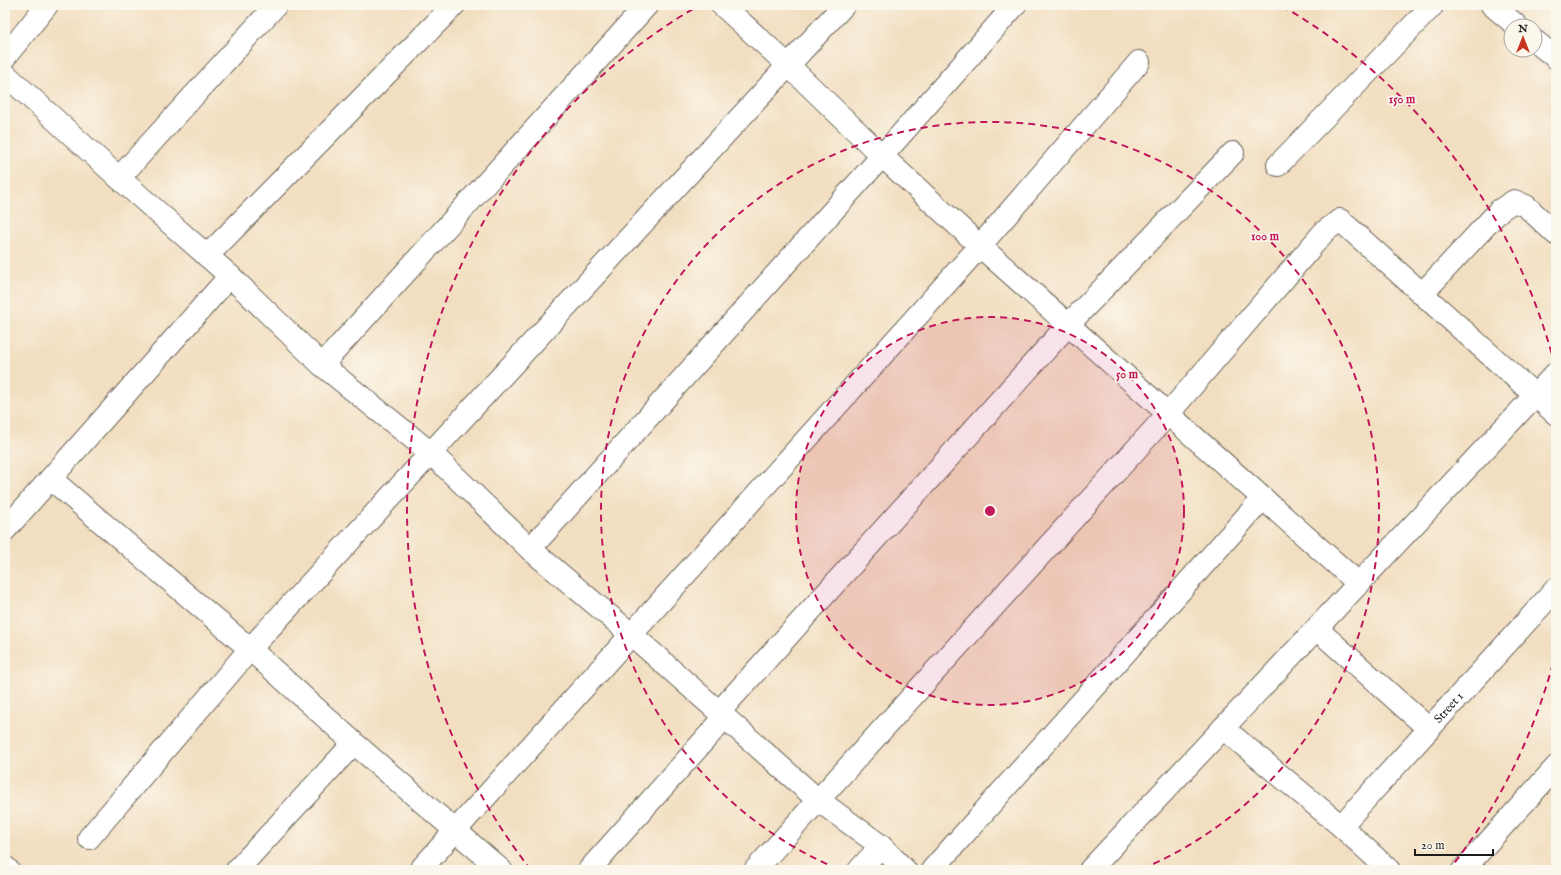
<svg xmlns="http://www.w3.org/2000/svg" width="1561" height="875" viewBox="0 0 1561 875" font-family="'IM FELL English',serif">
<style>
.lines{fill:none;stroke-linecap:round;stroke-linejoin:round}
.minor-casing{stroke:#676055;stroke-width:24}
.minor{stroke:#fff;stroke-width:22}
.ring{fill:none;stroke:#c2185b;stroke-width:2;stroke-dasharray:7 5}
.labels{text-anchor:middle;dominant-baseline:central;stroke-width:3.5;stroke-linejoin:round;paint-order:stroke}
.street-label{font-size:12px;fill:#1c1c1c;stroke:#fbf7ec}
.centre{fill:#c2185b;stroke:#fbf7ec;stroke-width:2}
.ring-label{font-size:12px;text-anchor:middle;font-weight:bold;fill:#c2185b;stroke:#fbf7ec;stroke-width:3.5;stroke-linejoin:round;paint-order:stroke}
</style>
<rect width="100%" height="100%" fill="#fbf7ec"/>
<filter id="ink" filterUnits="userSpaceOnUse"><feTurbulence type="fractalNoise" baseFrequency=".025" numOctaves="2"/><feDisplacementMap in="SourceGraphic" scale="8" xChannelSelector="R" yChannelSelector="G"/><feConvolveMatrix kernelMatrix="1 2 1 2 8 2 1 2 1" color-interpolation-filters="sRGB"/></filter>
<filter id="wash" filterUnits="userSpaceOnUse"><feTurbulence type="fractalNoise" baseFrequency=".012" numOctaves="4" result="noise"/><feDisplacementMap in="SourceGraphic" scale="16" xChannelSelector="R" yChannelSelector="G"/><feGaussianBlur stdDeviation="0.9" result="paint"/><feColorMatrix in="noise" values="0 0 0 0 0 0 0 0 0 0 0 0 0 0 0 0 0 1.4 0 .05"/><feComposite in="paint" operator="in"/></filter>
<g filter="url(#wash)">
<rect width="100%" height="100%" fill="#f2dec0"/>
</g>
<g filter="url(#ink)">
<g class="lines">
<defs>
<g id="minor">
<polyline points="722,5 789,66 882,156 980,246 1359,584"/>
<polyline points="1492,5 1517,26"/>
<polyline points="1535,41 1556,58"/>
<polyline points="5,57 47,5"/>
<polyline points="5,74 119,178 230,276 322,365 431,453 530,549 632,635 818,800 881,846 905,870"/>
<polyline points="1278,165 1433,5"/>
<polyline points="119,178 276,5"/>
<polyline points="207,256 454,5"/>
<polyline points="1422,294 1500,210 1514,201 1526,206 1556,234"/>
<polyline points="322,365 647,5"/>
<polyline points="51,479 250,649 354,743 501,870"/>
<polyline points="5,530 230,276"/>
<polyline points="530,549 882,156 1015,5"/>
<polyline points="1317,629 1429,729"/>
<polyline points="719,712 1068,325 1233,153"/>
<polyline points="1223,728 1341,826 1389,870"/>
<path id="s1" d="M1341,826L1556,589"/>
<polyline points="89,838 250,649 844,5"/>
<polyline points="5,867 8,870"/>
<polyline points="237,870 354,743"/>
<polyline points="420,870 980,246 1139,62"/>
<polyline points="589,870 725,717"/>
<polyline points="755,870 1168,414 1324,232 1340,220 1556,414"/>
<polyline points="859,870 881,846"/>
<polyline points="932,870 1263,498"/>
<polyline points="1090,870 1556,373"/>
<polyline points="1463,870 1556,767"/>
</g>
</defs>
<use href="#minor" class="minor-casing"/>
<use href="#minor" class="minor"/>
</g>
</g>
<circle cx="990" cy="511" r="194" fill="#c2185b" fill-opacity=".12"/>
<g class="ring">
<circle cx="990" cy="511" r="194"/>
<path d="M838 869A389 389 0 1 1 1142 869"/>
<path d="M1556 652A583 583 0 0 1 1449 870M531 870A583 583 0 0 1 698 6M1282 6A583 583 0 0 1 1556 370"/>
</g>
<g class="labels">
<g class="street-label">
<text stroke="none"><textPath href="#s1" startOffset="160">Street 1</textPath></text>
</g>
</g>
<circle cx="990" cy="511" r="6" class="centre"/>
<g class="ring-label">
<text x="1402" y="103">150 m</text>
<text x="1265" y="240">100 m</text>
<text x="1127" y="378">50 m</text>
</g>
<rect width="1561" height="875" fill="none" stroke="#fbf7ec" stroke-width="20"/>
<g transform="translate(1523 38)"><circle r="19" fill="#fbf7ec" stroke="#a29f99"/>
<path d="M0-3L7 15L0 10L-7 15Z" fill="#c8321e"/>
<text y="-6" font-size="11" font-weight="bold" text-anchor="middle" fill="#1c1c1c">N</text>
</g>
<path d="M1415 849v6h78v-6" fill="none" stroke="#1c1c1c" stroke-width="2"/>
<text x="1421" y="849" font-size="12" fill="#1c1c1c" stroke="#fbf7ec" stroke-width="3" paint-order="stroke">20 m</text>
</svg>
